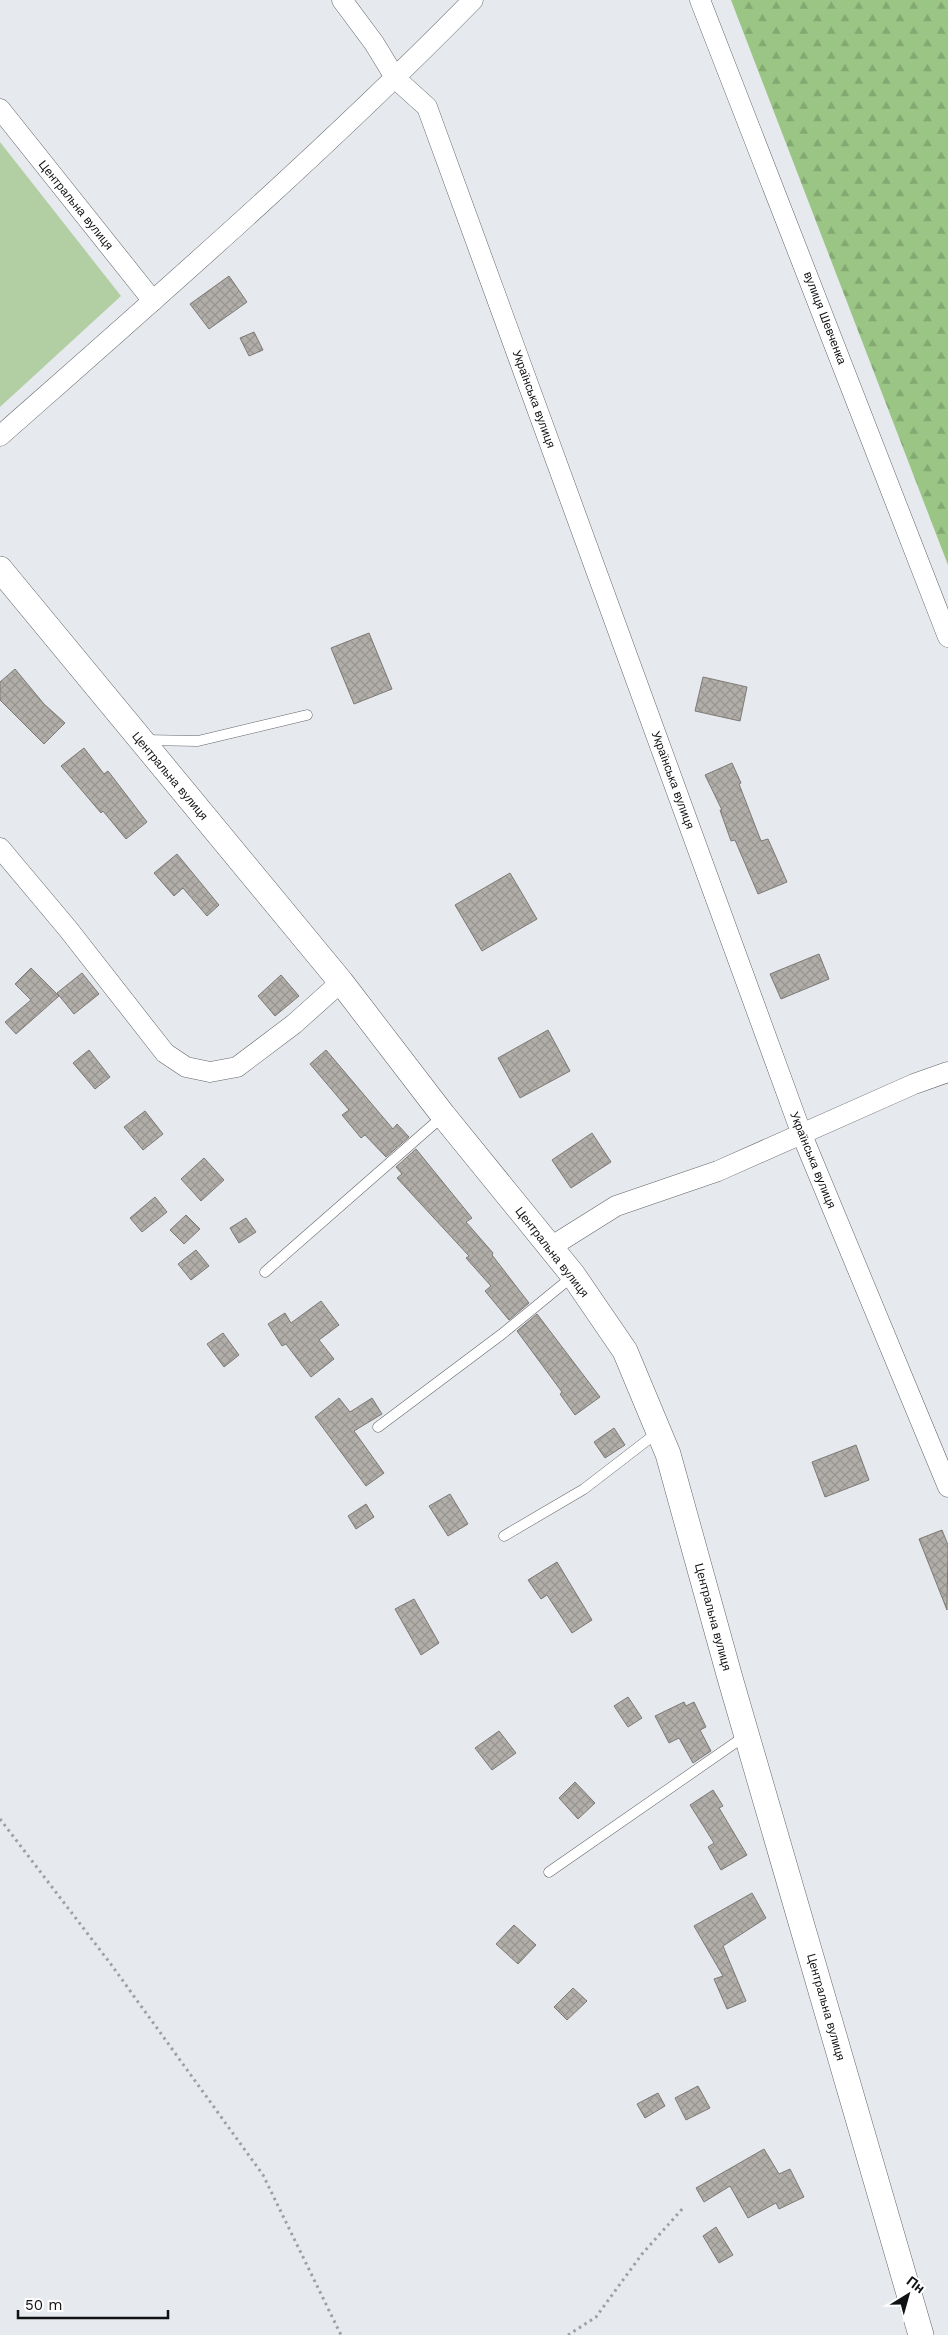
<svg xmlns="http://www.w3.org/2000/svg" width="948" height="2335" viewBox="0 0 948 2335" font-family="'Work Sans',sans-serif">
<style>
.forest{fill:url(#forest-firs)}
.park{fill:#b2cfa4}
.building{fill:url(#building-cross-hatch);stroke:#7d7a76}
.lines{fill:none;stroke-linecap:round;stroke-linejoin:round}
.service-casing{stroke:#636569;stroke-width:11}
.minor-casing{stroke:#636569;stroke-width:21}
.tertiary-casing{stroke:#636569;stroke-width:26}
.path{stroke:#9d9fa2;stroke-width:3;stroke-dasharray:2.5 4;stroke-linecap:butt}
.service{stroke:#fff;stroke-width:10}
.minor{stroke:#fff;stroke-width:20}
.tertiary{stroke:#fff;stroke-width:25}
.labels{text-anchor:middle;dominant-baseline:central;stroke-width:4;stroke-linejoin:round;paint-order:stroke}
.street-label{font-size:12px;fill:#101112;stroke:#fff}
</style>
<defs>
<pattern id="forest-firs" width="22" height="20" patternUnits="userSpaceOnUse" patternTransform="scale(1.25)"><rect width="22" height="20" fill="#9ac584"/><path d="M5 1l3.5 6h-7zM16 11l3.5 6h-7z" fill="#84a871"/></pattern>
<pattern id="building-cross-hatch" width="8" height="8" patternUnits="userSpaceOnUse" patternTransform="scale(1.25)"><rect width="8" height="8" fill="#b1ada9"/><path d="M0 0l8 8M0 8l8-8" fill="none" stroke="#979490"/></pattern>
</defs>
<rect width="100%" height="100%" fill="#e6e9ed"/>
<polygon class="forest" points="731,0 948,0 948,565"/>
<polygon class="park" points="0,142 121,296 0,407"/>
<g class="building">
<polygon points="229,276 247,302 209,329 190,304"/>
<polygon points="254,332 263,350 249,356 240,338"/>
<polygon points="369,633 392,689 354,704 331,648"/>
<polygon points="15,669 44,704 65,723 44,744 0,700 0,682"/>
<polygon points="703,677 747,687 740,721 695,711"/>
<polygon points="84,748 104,774 108,771 147,822 126,839 103,811 101,813 61,766"/>
<polygon points="732,763 741,783 739,784 761,841 768,839 787,882 758,894 735,840 731,841 720,810 722,810 705,775"/>
<polygon points="177,854 219,905 207,916 183,888 174,896 154,873"/>
<polygon points="510,873 537,919 482,951 455,905"/>
<polygon points="819,954 829,979 781,999 770,974"/>
<polygon points="31,968 59,996 16,1034 5,1022 31,1000 15,984"/>
<polygon points="82,973 99,994 74,1014 57,993"/>
<polygon points="281,975 299,996 275,1016 258,996"/>
<polygon points="548,1030 570,1071 520,1098 498,1058"/>
<polygon points="89,1050 110,1077 95,1089 73,1063"/>
<polygon points="326,1050 393,1129 397,1124 409,1137 386,1157 365,1135 361,1138 342,1115 349,1110 310,1064"/>
<polygon points="145,1111 163,1134 143,1150 124,1127"/>
<polygon points="592,1133 611,1162 571,1188 552,1160"/>
<polygon points="416,1149 472,1218 466,1222 493,1253 492,1255 529,1303 509,1320 485,1291 491,1286 466,1258 469,1256 397,1178 402,1174 396,1167"/>
<polygon points="204,1158 224,1180 201,1201 181,1179"/>
<polygon points="155,1197 167,1212 142,1232 130,1218"/>
<polygon points="186,1215 200,1229 184,1244 170,1230"/>
<polygon points="246,1218 256,1232 239,1243 230,1228"/>
<polygon points="196,1250 209,1266 191,1280 178,1264"/>
<polygon points="321,1301 339,1325 319,1340 334,1359 311,1377 286,1344 282,1346 268,1324 285,1313 291,1323"/>
<polygon points="537,1314 600,1397 575,1415 560,1394 562,1392 517,1331"/>
<polygon points="223,1333 239,1355 224,1367 207,1344"/>
<polygon points="339,1398 350,1412 372,1398 382,1414 354,1431 384,1473 366,1486 315,1417"/>
<polygon points="614,1428 625,1445 605,1458 594,1442"/>
<polygon points="856,1445 869,1480 825,1497 812,1462"/>
<polygon points="450,1494 468,1524 448,1536 429,1506"/>
<polygon points="366,1504 374,1517 356,1529 348,1516"/>
<polygon points="942,1530 948,1545 947,1610 919,1539"/>
<polygon points="557,1562 592,1620 572,1633 547,1595 541,1599 528,1580"/>
<polygon points="414,1599 439,1643 421,1655 395,1609"/>
<polygon points="628,1697 642,1718 628,1727 614,1706"/>
<polygon points="684,1702 686,1706 694,1702 706,1727 700,1730 711,1751 693,1763 679,1738 669,1743 655,1716"/>
<polygon points="499,1731 516,1753 492,1770 475,1748"/>
<polygon points="575,1782 595,1803 578,1819 559,1798"/>
<polygon points="713,1790 723,1806 719,1808 747,1855 721,1870 708,1847 714,1843 690,1805"/>
<polygon points="752,1893 766,1918 723,1946 746,2001 727,2009 714,1979 723,1976 694,1926"/>
<polygon points="514,1925 536,1945 518,1964 496,1944"/>
<polygon points="573,1988 587,2001 567,2020 554,2007"/>
<polygon points="698,2086 710,2108 686,2120 675,2098"/>
<polygon points="658,2093 665,2106 645,2118 637,2104"/>
<polygon points="764,2149 779,2174 790,2169 804,2197 779,2209 776,2203 748,2218 730,2186 704,2202 696,2188"/>
<polygon points="716,2227 733,2255 719,2263 703,2236"/>
</g>
<g class="lines">
<defs>
<g id="service">
<polyline points="144,740 198,741 307,715"/>
<polyline points="265,1272 443,1116"/>
<polyline points="378,1427 502,1334 573,1276"/>
<polyline points="504,1536 584,1489 658,1432"/>
<polyline points="549,1872 745,1736"/>
</g>
<g id="minor">
<polyline points="342,0 374,43 396,79 427,107 802,1135 948,1487"/>
<polyline points="700,0 948,637"/>
<polyline points="0,109 153,301"/>
<path d="M0,436C161,294 323,153 473,0"/>
<polyline points="0,848 68,929 165,1053 186,1067 210,1072 237,1067 294,1024 341,982"/>
<polyline points="549,1248 616,1206 718,1171 914,1084 948,1072"/>
</g>
<polyline id="tertiary" points="0,569 341,982 443,1115 573,1275 625,1351 668,1454 730,1678 921,2335"/>
</defs>
<use href="#service" class="service-casing"/>
<use href="#minor" class="minor-casing"/>
<use href="#tertiary" class="tertiary-casing"/>
<g class="path">
<polyline points="0,1819 110,1963 263,2175 341,2335"/>
<polyline points="568,2335 596,2317 642,2254 684,2207"/>
</g>
<use href="#service" class="service"/>
<use href="#minor" class="minor"/>
<use href="#tertiary" class="tertiary"/>
</g>
<g class="labels">
<g class="street-label">
<text transform="translate(76 205) rotate(51)">Центральна вулиця</text>
<text transform="translate(825 318) rotate(69)">вулиця Шевченка</text>
<text transform="translate(534 399) rotate(70)">Українська вулиця</text>
<text transform="translate(170 776) rotate(50)">Центральна вулиця</text>
<text transform="translate(673 780) rotate(70)">Українська вулиця</text>
<text transform="translate(813 1160) rotate(68)">Українська вулиця</text>
<text transform="translate(552 1252) rotate(52)">Центральна вулиця</text>
<text transform="translate(713 1617) rotate(75)">Центральна вулиця</text>
<text transform="translate(826 2007) rotate(74)">Центральна вулиця</text>
</g>
</g>
<g transform="translate(908 2295) rotate(37)" stroke="#ffffff" stroke-width="4" paint-order="stroke">
<path d="M0-4L9 19L0 12L-9 19Z" fill="#101112"/>
<text y="-8" font-size="14" font-weight="bold" text-anchor="middle" fill="#101112">Пн</text>
</g>
<path d="M18 2310v8h150v-8" fill="none" stroke="#101112" stroke-width="2.5"/>
<text x="25" y="2310" font-size="15" fill="#101112" stroke="#ffffff" stroke-width="4" paint-order="stroke">50 m</text>
</svg>
